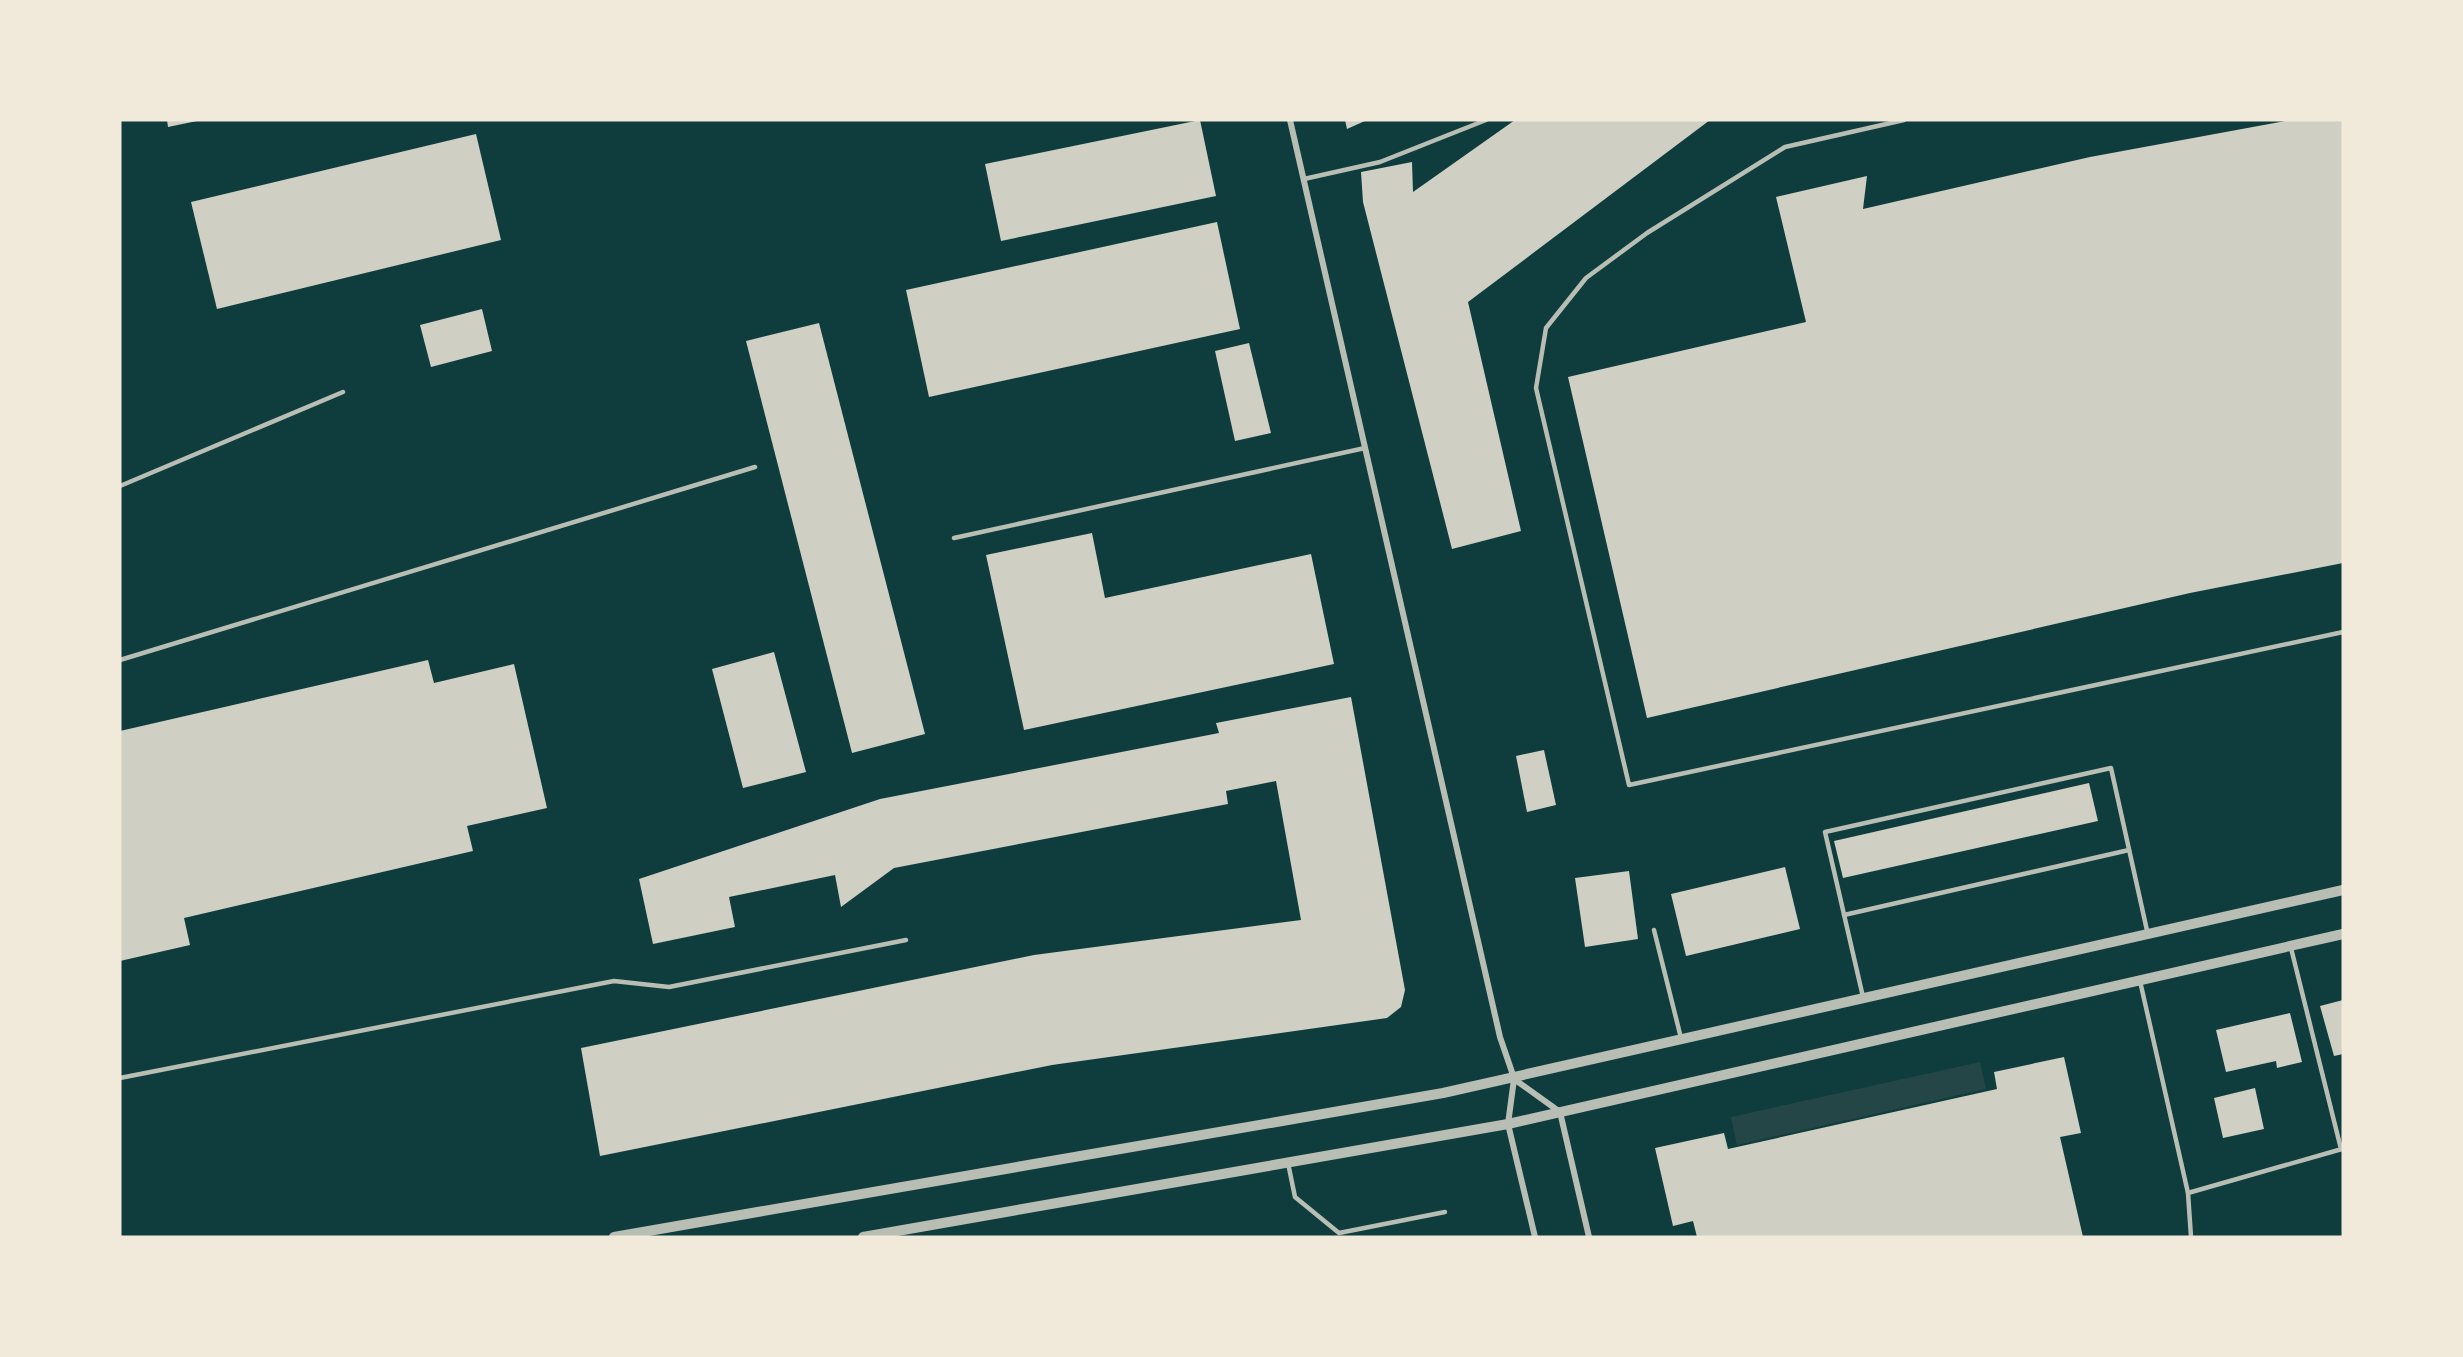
<svg xmlns="http://www.w3.org/2000/svg" width="2463" height="1357" viewBox="0 0 2463 1357" font-family="Lato,sans-serif">
<style>
.green{fill:#244646}
.building{fill:#cfcfc3}
.lines{fill:none;stroke-linecap:round;stroke-linejoin:round}
.service{stroke:#b8beb3;stroke-width:4.5}
.minor{stroke:#b8beb3;stroke-width:6}
.tertiary{stroke:#b8beb3;stroke-width:10}
</style>
<rect width="100%" height="100%" fill="#0f3d3e"/>
<polygon class="green" points="1980,1062 1986,1089 1737,1145 1731,1117"/>
<g class="building">
<polygon points="167,120 197,120 197,121 168,127"/>
<polygon points="1200,120 1216,196 1001,241 985,164"/>
<polygon points="1345,120 1367,120 1347,129"/>
<polygon points="1515,120 1710,120 1468,302 1521,531 1452,549 1363,202 1361,172 1412,162 1413,192"/>
<polygon points="2291,120 2343,120 2343,563 2190,593 1647,718 1568,377 1806,322 1776,197 1867,176 1863,209 2090,157"/>
<polygon points="476,134 501,240 217,309 191,202"/>
<polygon points="1217,222 1240,329 929,397 906,290"/>
<polygon points="482,309 492,351 431,367 420,325"/>
<polygon points="819,323 925,734 852,753 746,341"/>
<polygon points="1249,343 1271,433 1235,441 1215,351"/>
<polygon points="1092,533 1105,598 1311,554 1334,664 1024,730 986,555"/>
<polygon points="774,652 806,772 743,788 712,669"/>
<polygon points="428,660 434,683 514,664 547,808 467,826 473,851 184,918 190,945 120,961 120,731"/>
<polygon points="1351,697 1405,990 1401,1007 1387,1018 1052,1065 600,1156 581,1048 1034,955 1301,920 1276,781 1226,791 1228,804 894,868 841,907 835,875 729,897 735,927 653,944 639,879 880,799 1219,733 1216,723"/>
<polygon points="1544,750 1556,805 1527,812 1516,756"/>
<polygon points="2089,783 2098,821 1843,878 1834,841"/>
<polygon points="1785,867 1800,929 1686,956 1671,894"/>
<polygon points="1629,871 1638,939 1585,947 1575,878"/>
<polygon points="2343,1000 2343,1054 2334,1056 2320,1006"/>
<polygon points="2290,1013 2302,1062 2277,1068 2276,1061 2226,1072 2216,1030"/>
<polygon points="2064,1057 2081,1133 2060,1137 2083,1237 1697,1237 1693,1221 1673,1226 1655,1148 1724,1133 1728,1149 1997,1089 1994,1072"/>
<polygon points="2255,1088 2264,1129 2223,1138 2214,1098"/>
</g>
<g class="lines">
<g class="service">
<polyline points="1904,120 1785,147 1647,233 1586,278 1546,328 1536,388 1629,785 2343,632"/>
<polyline points="1304,179 1380,162 1486,120"/>
<polyline points="120,486 343,392"/>
<polyline points="954,538 1365,448"/>
<polyline points="120,660 755,467"/>
<polyline points="1844,915 2129,850"/>
<polyline points="1654,930 1681,1038"/>
<polyline points="2291,948 2341,1149"/>
<polyline points="2140,981 2188,1193"/>
<polyline points="1863,997 1825,832 2111,768 2148,935"/>
<polyline points="120,1078 614,981 669,987 906,940"/>
<polyline points="1288,1163 1295,1197 1339,1233 1445,1212"/>
<polyline points="2191,1237 2188,1193 2342,1149"/>
</g>
<g class="minor">
<polyline points="1290,120 1500,1037 1514,1078"/>
<polyline points="1535,1237 1508,1124 1514,1079 1560,1112 1589,1237"/>
</g>
<g class="tertiary">
<polyline points="614,1237 1443,1093 2343,890"/>
<polyline points="863,1237 1508,1124 2343,934"/>
</g>
</g>
<rect width="2463" height="1357" fill="none" stroke="#f1e9da" stroke-width="243"/>
</svg>
